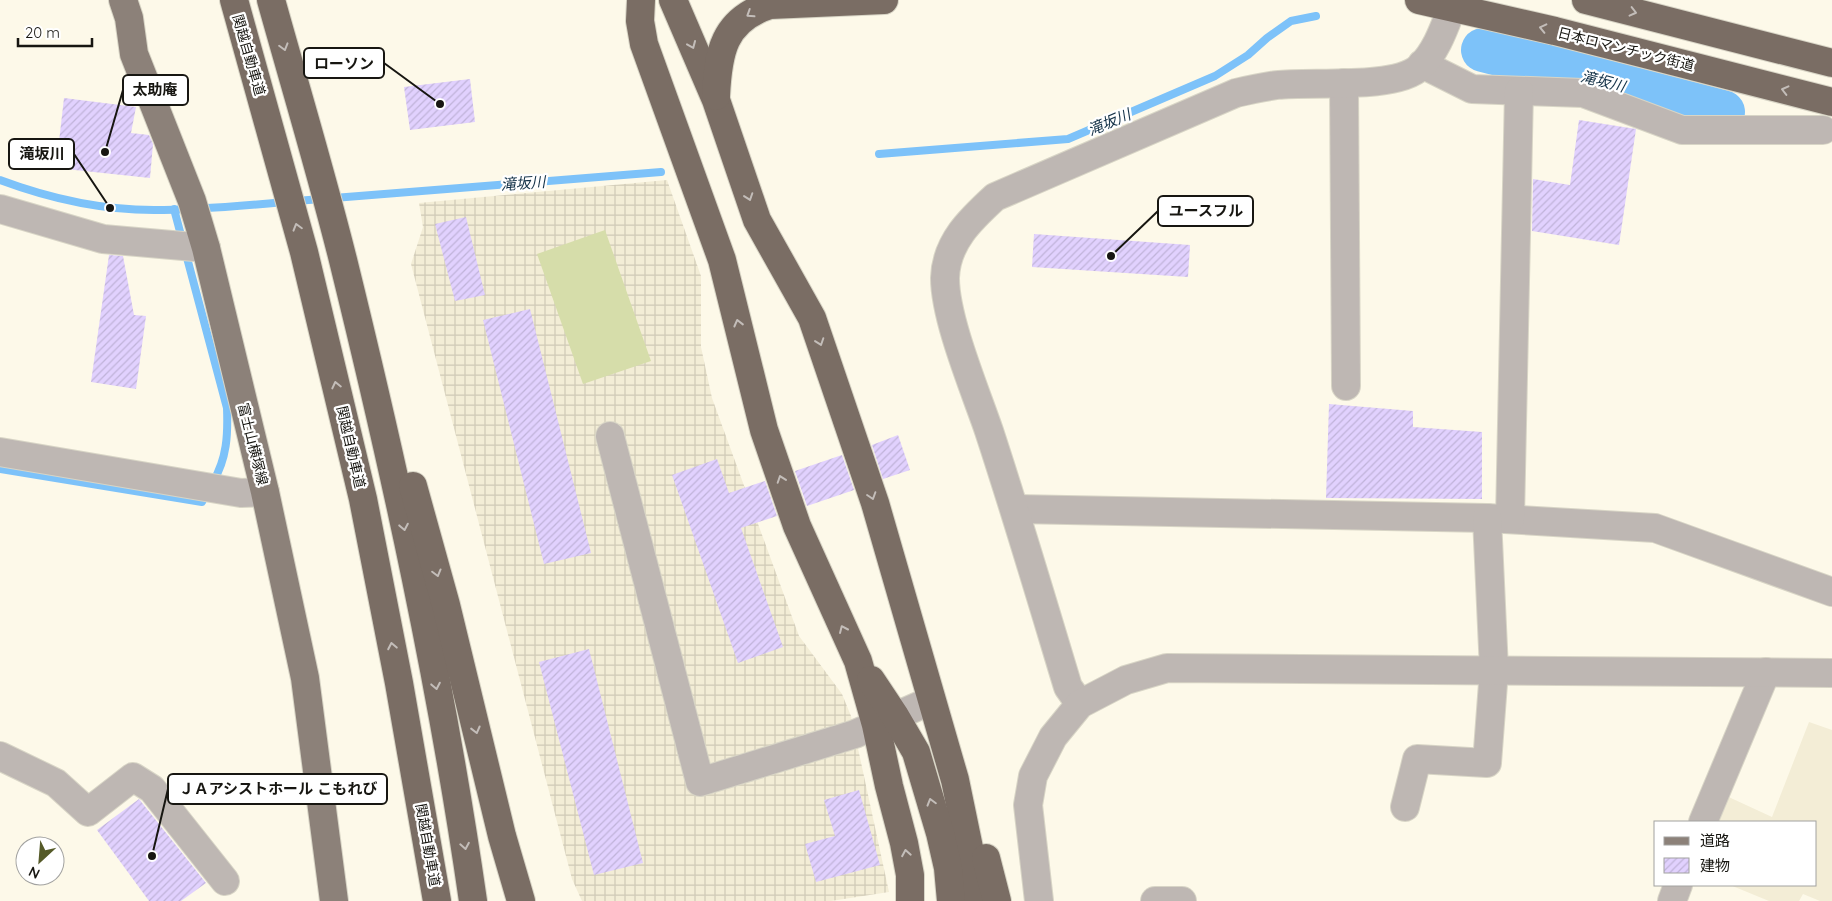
<svg xmlns="http://www.w3.org/2000/svg" width="1832" height="901" viewBox="0 0 1832 901" font-family="Quicksand,'Noto Sans JP',sans-serif">
<style>
.built{fill:#f3edd6}
.industrial{fill:url(#industrial-grid)}
.grass{fill:#d6ddaa}
.lines{fill:none;stroke-linecap:round;stroke-linejoin:round}
.stream{stroke:#7dc2f9;stroke-width:8}
.river{stroke:#7dc2f9;stroke-width:44}
.building{fill:url(#building-hatch)}
.minor-casing{stroke:#d8d5c6;stroke-width:30}
.major-casing{stroke:#d8d5c6;stroke-width:30}
.highway-casing{stroke:#d8d5c6;stroke-width:30}
.minor{stroke:#beb7b3;stroke-width:28}
.major{stroke:#8c8179;stroke-width:28}
.highway{stroke:#7a6d64;stroke-width:28}
.oneway{stroke:#c3bdb9}
.labels{text-anchor:middle;dominant-baseline:central;stroke-width:4.5;stroke-linejoin:round;paint-order:stroke}
.street-label{font-size:14px;fill:#171611;stroke:#fff}
.water-label{font-size:15px;font-style:italic;fill:#143248;stroke:#fff}
.leader{fill:none;stroke:#171611;stroke-width:2}
.callout-dot{fill:#171611;stroke:#fff;stroke-width:2}
.callout{fill:#fff;stroke:#171611;stroke-width:2}
.callout-label{font-size:15px;text-anchor:middle;font-weight:bold;fill:#171611}
</style>
<defs>
<pattern id="industrial-grid" width="8" height="8" patternUnits="userSpaceOnUse" patternTransform="scale(1.25)"><rect width="8" height="8" fill="#f3edd6"/><path d="M0 4h8M4 0v8" fill="none" stroke="#d0cab7"/></pattern>
<pattern id="building-hatch" width="6" height="6" patternUnits="userSpaceOnUse" patternTransform="scale(1.25)"><rect width="6" height="6" fill="#e1d1fe"/><path d="M-1 1l2-2M0 6l6-6M5 7l2-2" fill="none" stroke="#c0b3d9"/></pattern>
</defs>
<rect width="100%" height="100%" fill="#fdf9e9"/>
<polygon class="built" points="1809,722 1832,730 1832,901 1820,901 1803,894 1799,901 1769,901 1730,885 1816,885 1816,822 1709,822 1720,793 1772,817"/>
<polygon class="industrial" points="667,180 701,276 701,347 712,398 799,636 842,694 851,716 889,892 831,901 582,901 572,879 411,264 423,227 419,203"/>
<polygon class="grass" points="605,230 651,361 583,384 537,254"/>
<g class="lines">
<g class="stream">
<polyline points="879,154 1068,139 1215,76 1248,55 1267,38 1291,21 1316,16"/>
<path d="M0,180C48,198 102,210 154,210C197,210 241,206 284,202"/>
<polyline points="296,201 661,172"/>
<path d="M174,209L227,408C228,435 227,458 213,482"/>
<polyline points="0,469 202,502 207,492"/>
</g>
<polyline class="river" points="1483,50 1723,112"/>
</g>
<g class="building">
<polygon points="470,79 475,122 410,130 404,87"/>
<polygon points="64,98 136,107 131,133 149,135 153,144 150,178 56,168"/>
<polygon points="1579,120 1636,129 1619,245 1532,231 1533,179 1570,185"/>
<polygon points="466,217 485,295 455,301 435,224"/>
<polygon points="1034,234 1190,245 1188,277 1032,267"/>
<polygon points="109,255 123,256 134,315 146,316 136,389 91,382"/>
<polygon points="530,309 591,553 544,564 483,320"/>
<polygon points="1329,404 1413,411 1413,427 1482,432 1482,499 1326,498"/>
<polygon points="898,435 910,470 883,479 872,445"/>
<polygon points="842,455 854,490 807,506 795,471"/>
<polygon points="717,459 729,493 765,481 777,516 741,528 783,647 738,663 672,475"/>
<polygon points="589,649 643,863 594,875 539,662"/>
<polygon points="859,790 880,865 816,882 805,844 835,836 824,800"/>
<polygon points="139,799 206,883 181,901 149,901 97,830"/>
</g>
<g class="lines">
<defs>
<g id="minor">
<polyline points="1422,64 1472,89 1583,93 1682,130 1823,130"/>
<polyline points="1344,83 1346,386"/>
<polyline points="0,209 103,239 206,248"/>
<polyline points="610,436 700,782 855,734 930,701"/>
<polyline points="0,452 241,493 265,492"/>
<polyline points="1015,509 1487,518 1655,528 1832,592"/>
<polyline points="1510,519 1519,91"/>
<path d="M1080,704L1068,687C1042,601 1017,516 989,431C975,390 945,319 945,278C946,242 971,219 995,197L1236,93C1249,90 1263,87 1277,85C1310,81 1396,90 1420,67C1438,50 1446,22 1455,0"/>
<polyline points="0,756 56,783 88,812 133,777 152,789 225,881"/>
<polyline points="1405,807 1417,759 1487,763 1494,670 1487,518"/>
<polyline points="1703,822 1766,672"/>
<polyline points="1039,901 1028,805 1033,776 1053,737 1080,704 1126,680 1167,668 1832,673"/>
<polyline points="1155,901 1182,901"/>
<polyline points="1672,901 1678,885"/>
</g>
<polyline id="major" points="123,0 129,18 134,54 192,201 206,248 265,492 305,678 334,901"/>
<g id="highway">
<polyline points="234,0 304,252 363,499 399,683 437,901"/>
<path d="M271,0C295,86 321,172 343,260C395,471 442,685 473,901"/>
<polyline points="641,0 640,21 644,44 722,260 764,430 797,526 858,661 876,725 889,786 904,843 910,875 910,901"/>
<polyline points="673,0 716,100 757,220 812,318 875,503 955,780 973,867 977,901"/>
<polyline points="1419,0 1555,31 1832,102"/>
<polyline points="1586,0 1832,63"/>
<path d="M716,96C718,53 723,20 770,5L884,0"/>
<polyline points="413,486 446,605 502,836 521,901"/>
<polyline points="871,680 895,716 916,752 940,833 948,868 951,901"/>
<polyline points="986,858 997,901"/>
</g>
</defs>
<use href="#minor" class="minor-casing"/>
<use href="#major" class="major-casing"/>
<use href="#highway" class="highway-casing"/>
<use href="#minor" class="minor"/>
<use href="#major" class="major"/>
<use href="#highway" class="highway"/>
</g>
<defs><path id="oneway-chevron" d="M-2-3.5L2.5 0L-2 3.5" fill="none" stroke-width="1.6" stroke-linecap="round" stroke-linejoin="round" transform="scale(1.25)"/></defs>
<g class="oneway">
<use href="#oneway-chevron" transform="translate(1633 12) rotate(14)"/>
<use href="#oneway-chevron" transform="translate(750 14) rotate(147)"/>
<use href="#oneway-chevron" transform="translate(1543 28) rotate(-167)"/>
<use href="#oneway-chevron" transform="translate(692 45) rotate(67)"/>
<use href="#oneway-chevron" transform="translate(284 47) rotate(74)"/>
<use href="#oneway-chevron" transform="translate(1785 90) rotate(-166)"/>
<use href="#oneway-chevron" transform="translate(749 197) rotate(71)"/>
<use href="#oneway-chevron" transform="translate(297 227) rotate(-106)"/>
<use href="#oneway-chevron" transform="translate(738 323) rotate(-104)"/>
<use href="#oneway-chevron" transform="translate(820 342) rotate(71)"/>
<use href="#oneway-chevron" transform="translate(336 385) rotate(-103)"/>
<use href="#oneway-chevron" transform="translate(781 479) rotate(-109)"/>
<use href="#oneway-chevron" transform="translate(872 496) rotate(72)"/>
<use href="#oneway-chevron" transform="translate(404 527) rotate(79)"/>
<use href="#oneway-chevron" transform="translate(437 573) rotate(75)"/>
<use href="#oneway-chevron" transform="translate(843 629) rotate(-114)"/>
<use href="#oneway-chevron" transform="translate(392 646) rotate(-101)"/>
<use href="#oneway-chevron" transform="translate(436 686) rotate(79)"/>
<use href="#oneway-chevron" transform="translate(476 730) rotate(76)"/>
<use href="#oneway-chevron" transform="translate(931 802) rotate(-106)"/>
<use href="#oneway-chevron" transform="translate(465 846) rotate(80)"/>
<use href="#oneway-chevron" transform="translate(906 853) rotate(-100)"/>
</g>
<g class="labels">
<g class="street-label">
<text transform="translate(1626 49) rotate(14)">日本ロマンチック街道</text>
<text transform="translate(249 55) rotate(74)">関越自動車道</text>
<text transform="translate(253 444) rotate(76)">富士山横塚線</text>
<text transform="translate(351 447) rotate(77)">関越自動車道</text>
<text transform="translate(428 845) rotate(80)">関越自動車道</text>
</g>
<g class="water-label">
<text transform="translate(1603 81) rotate(14)">滝坂川</text>
<text transform="translate(1109 122) rotate(-23)">滝坂川</text>
<text transform="translate(523 183) rotate(-4)">滝坂川</text>
</g>
</g>
<path class="leader" d="M440 104L384 63M105 152L123 90M110 208L74 154M1111 256L1158 211M152 856L168 789"/>
<g class="callout-dot">
<circle cx="440" cy="104" r="5"/>
<circle cx="105" cy="152" r="5"/>
<circle cx="110" cy="208" r="5"/>
<circle cx="1111" cy="256" r="5"/>
<circle cx="152" cy="856" r="5"/>
</g>
<g class="callout">
<rect x="304" y="48" width="80" height="30" rx="5"/>
<rect x="123" y="75" width="65" height="30" rx="5"/>
<rect x="9" y="139" width="65" height="30" rx="5"/>
<rect x="1158" y="196" width="95" height="30" rx="5"/>
<rect x="168" y="774" width="219" height="30" rx="5"/>
</g>
<g class="callout-label">
<text x="344" y="69">ローソン</text>
<text x="155" y="95">太助庵</text>
<text x="42" y="159">滝坂川</text>
<text x="1206" y="216">ユースフル</text>
<text x="278" y="794">ＪＡアシストホール こもれび</text>
</g>
<rect x="1654" y="821" width="162" height="65" fill="#ffffff" stroke="#a2a2a0"/>
<rect x="1664" y="837" width="25" height="8" fill="#8c8179" stroke="#a2a2a0"/>
<text x="1700" y="846" font-size="15" fill="#171611">道路</text>
<rect x="1664" y="858" width="25" height="15" fill="url(#building-hatch)" stroke="#a2a2a0"/>
<text x="1700" y="871" font-size="15" fill="#171611">建物</text>
<g transform="translate(40 861) rotate(206)"><circle r="24" fill="#ffffff" stroke="#a2a2a0"/>
<path d="M0-4L9 19L0 12L-9 19Z" fill="#555a28"/>
<text y="-8" font-size="14" font-weight="bold" text-anchor="middle" fill="#171611">N</text>
</g>
<path d="M18 38v8h74v-8" fill="none" stroke="#171611" stroke-width="2.5"/>
<text x="25" y="38" font-size="15" fill="#171611" stroke="#ffffff" stroke-width="4" paint-order="stroke">20 m</text>
</svg>
